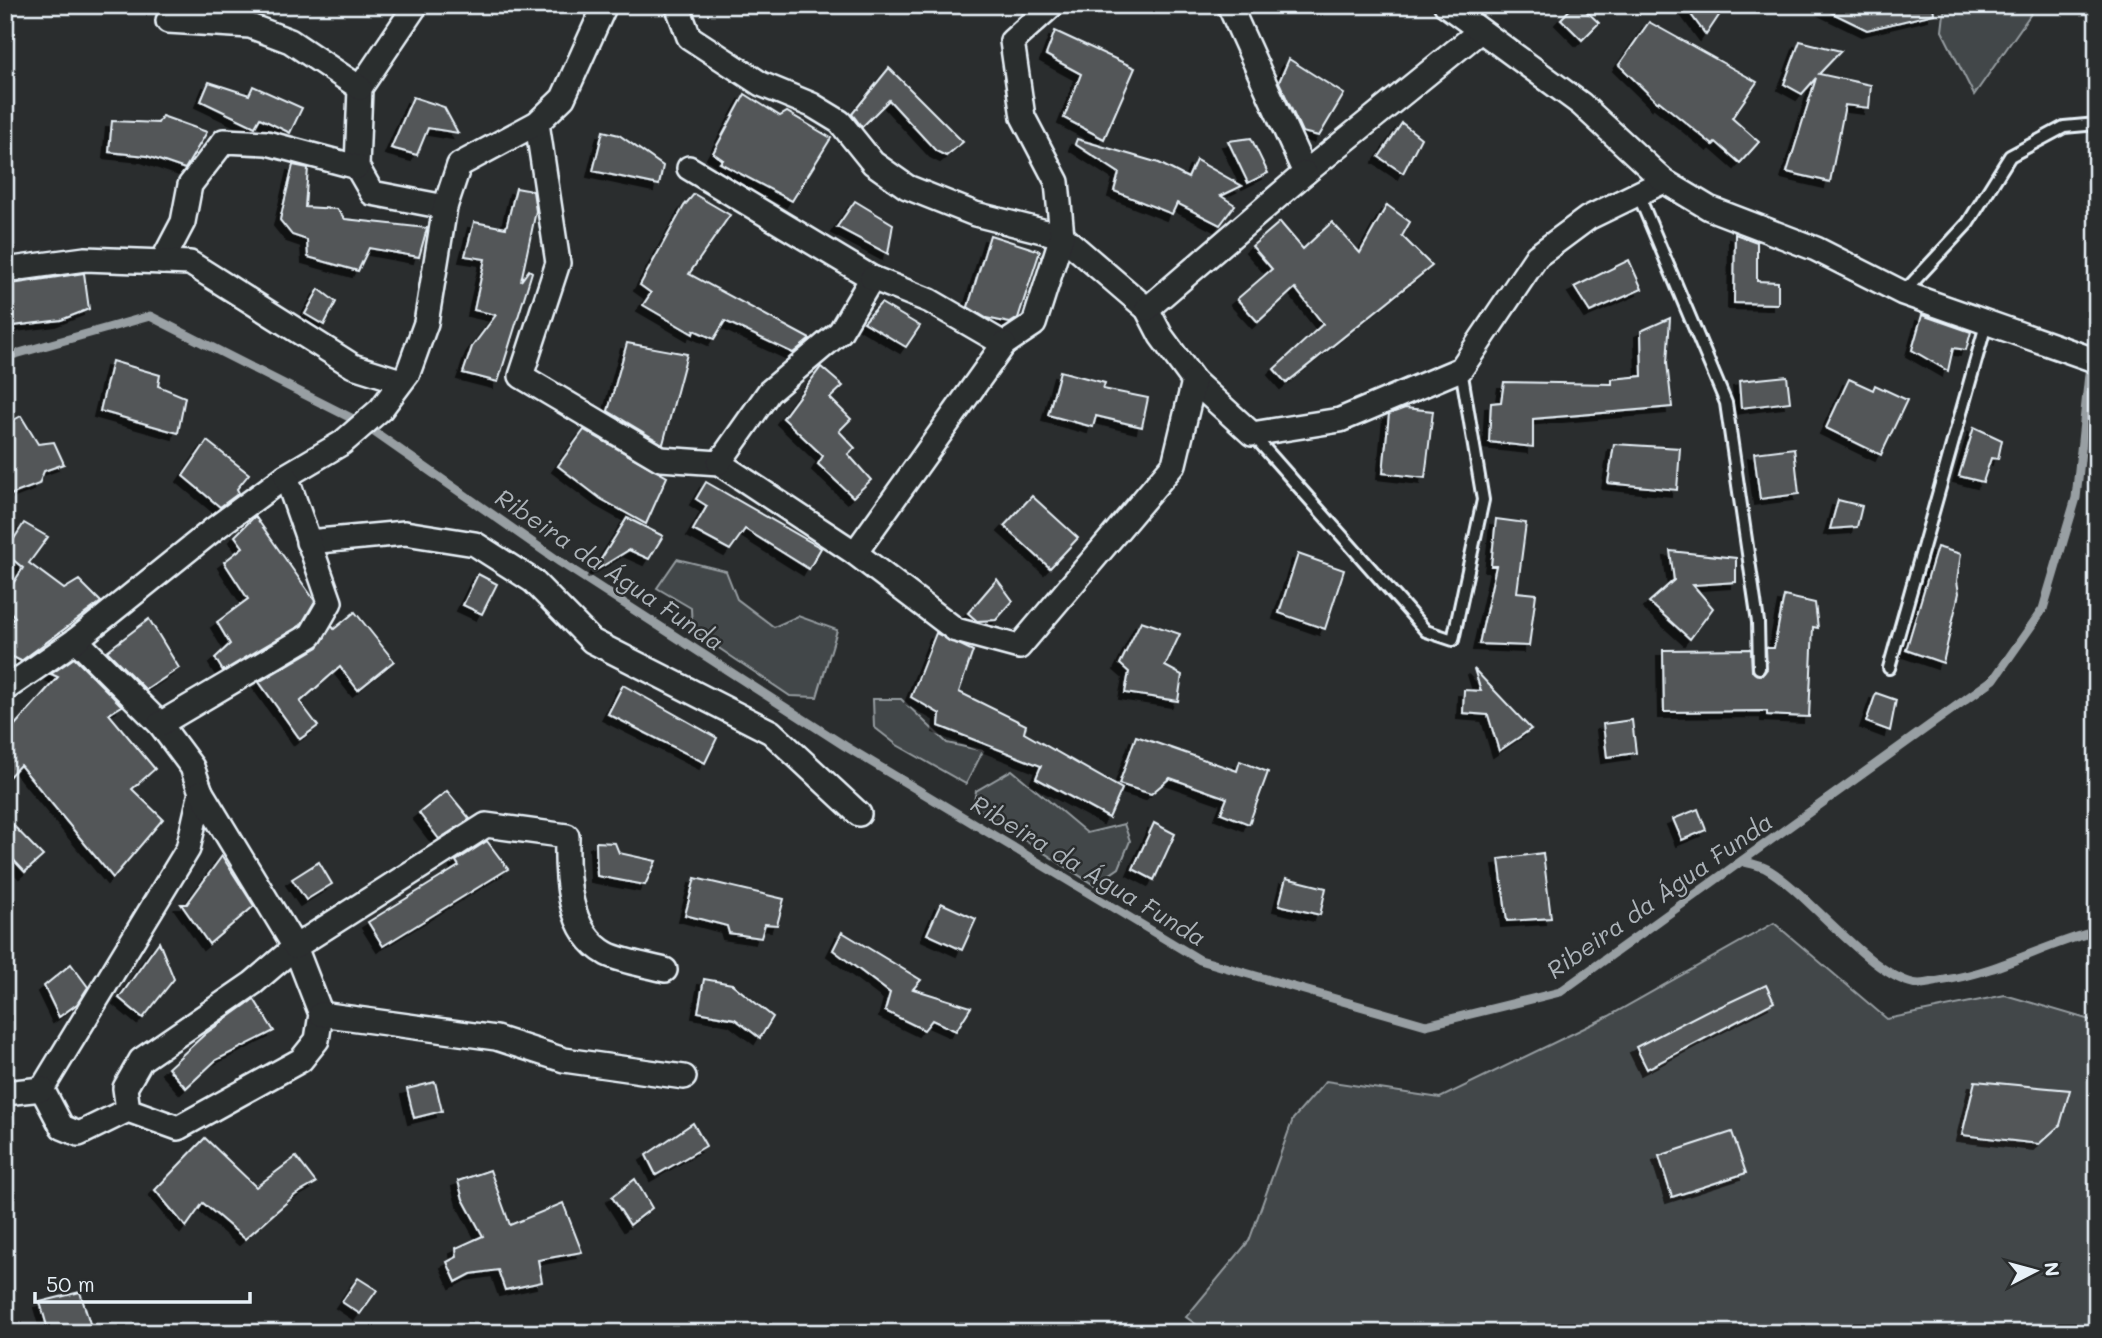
<svg xmlns="http://www.w3.org/2000/svg" width="2102" height="1338" viewBox="0 0 2102 1338" font-family="Mali,sans-serif">
<style>
.green{fill:#424648;stroke:#959ca0;stroke-width:2}
.lines{fill:none;stroke-linecap:round;stroke-linejoin:round}
.stream{stroke:#989fa3;stroke-width:9}
.building{fill:#535759;stroke:#e8f1f8;stroke-width:2;filter:url(#shadow)}
.lane-casing{stroke:#e8f1f8;stroke-width:16}
.street-casing{stroke:#e8f1f8;stroke-width:28}
.lane{stroke:#2a2d2e;stroke-width:10}
.street{stroke:#2a2d2e;stroke-width:23}
.labels{text-anchor:middle;dominant-baseline:central;stroke-width:5;stroke-linejoin:round;paint-order:stroke}
.water-label{font-size:24px;font-style:italic;fill:#acb3b9;stroke:#2a2d2e}
</style>
<defs>
<filter id="shadow"><feDropShadow dx="-6" dy="6" stdDeviation="0" flood-color="#0009"/></filter>
</defs>
<rect width="100%" height="100%" fill="#2a2d2e"/>
<filter id="ink" filterUnits="userSpaceOnUse"><feTurbulence type="fractalNoise" baseFrequency=".0143" numOctaves="2"/><feDisplacementMap in="SourceGraphic" scale="14" xChannelSelector="R" yChannelSelector="G"/><feConvolveMatrix kernelMatrix="1 2 1 2 8 2 1 2 1" color-interpolation-filters="sRGB"/></filter>
<g filter="url(#ink)">
<g class="green">
<polygon points="1945,5 2037,5 1974,95 1942,31"/>
<polygon points="677,559 726,571 737,599 774,627 798,616 837,630 817,697 790,696 692,630 691,608 657,588"/>
<polygon points="873,699 901,699 947,743 983,751 966,784 897,745 874,727"/>
<polygon points="1012,770 1087,833 1124,824 1130,841 1119,868 1094,885 973,807 976,791"/>
<polygon points="1774,923 1887,1019 2005,995 2097,1022 2097,1333 1208,1333 1186,1317 1249,1241 1293,1119 1326,1081 1440,1098 1609,1016"/>
</g>
<g class="lines">
<g class="stream">
<polyline points="5,357 150,316 363,424 560,562 845,746 1200,960 1426,1025 1560,992 1994,679 2043,609 2076,498 2097,298"/>
<path d="M1742,861C1750,864 1760,865 1767,869C1807,891 1874,981 1919,984C1927,984 1937,981 1945,980C1999,972 2045,944 2097,931"/>
</g>
</g>
<g class="building">
<polygon points="1574,5 1580,5 1599,23 1582,40 1561,19"/>
<polygon points="1684,5 1726,5 1706,35"/>
<polygon points="1816,5 1933,5 1934,14 1867,30"/>
<polygon points="1649,22 1757,82 1732,118 1759,142 1740,163 1716,142 1713,145 1659,101 1658,103 1619,65"/>
<polygon points="1055,31 1135,68 1104,139 1064,118 1081,74 1046,55"/>
<polygon points="1800,41 1841,51 1819,74 1871,85 1869,108 1845,105 1830,182 1787,172 1816,78 1802,94 1784,84"/>
<polygon points="1289,59 1344,94 1319,136 1302,132 1279,82"/>
<polygon points="889,68 963,142 946,156 936,151 889,100 862,127 852,114"/>
<polygon points="209,82 249,95 253,86 302,108 290,133 260,118 255,127 201,101"/>
<polygon points="745,94 780,116 787,112 831,138 792,201 720,163 723,160 713,153"/>
<polygon points="413,97 444,107 458,133 428,128 417,155 391,148"/>
<polygon points="162,116 207,132 185,169 147,156 109,152 112,121 158,123"/>
<polygon points="1402,123 1421,138 1403,173 1379,157"/>
<polygon points="603,131 619,135 663,166 659,185 593,171"/>
<polygon points="1251,138 1268,173 1248,183 1228,141"/>
<polygon points="1077,139 1159,163 1188,178 1196,160 1242,186 1221,196 1235,205 1220,225 1177,203 1172,214 1114,191 1119,173 1075,144"/>
<polygon points="293,165 308,168 305,207 337,209 345,219 427,228 419,257 369,248 358,271 308,257 307,240 292,235 280,220"/>
<polygon points="516,188 533,191 536,211 521,281 529,270 532,272 498,382 463,373 472,347 496,315 474,310 485,259 465,256 474,222 506,228"/>
<polygon points="694,194 730,215 689,274 810,339 793,353 725,321 714,339 694,330 693,334 643,305 651,293 640,285 684,206"/>
<polygon points="855,201 893,224 888,254 837,227"/>
<polygon points="1387,205 1410,222 1402,236 1432,266 1286,383 1274,369 1323,324 1295,288 1258,322 1237,299 1272,269 1252,246 1280,222 1303,249 1332,222 1360,253"/>
<polygon points="1735,234 1757,242 1757,281 1778,282 1778,304 1734,303"/>
<polygon points="990,235 1040,251 1018,318 1010,323 986,318 968,307"/>
<polygon points="1629,260 1642,289 1590,312 1574,287"/>
<polygon points="84,273 89,309 61,320 5,327 5,285"/>
<polygon points="319,289 336,302 324,325 305,314"/>
<polygon points="881,303 920,326 906,347 864,322"/>
<polygon points="1922,315 1971,332 1966,350 1953,348 1948,371 1912,350"/>
<polygon points="1670,318 1667,363 1672,407 1533,419 1533,447 1489,442 1491,403 1501,402 1504,382 1612,384 1612,379 1642,376 1641,331"/>
<polygon points="627,343 687,354 663,444 608,411"/>
<polygon points="112,361 160,375 158,386 185,397 178,433 100,411"/>
<polygon points="821,367 843,386 830,398 851,419 839,431 855,448 848,454 871,480 853,497 818,464 823,456 783,418"/>
<polygon points="1060,371 1105,383 1103,389 1148,398 1142,427 1096,416 1093,427 1048,415"/>
<polygon points="1787,376 1790,402 1741,408 1739,381"/>
<polygon points="1849,379 1873,390 1875,385 1907,400 1881,455 1826,428"/>
<polygon points="1405,408 1433,411 1425,478 1383,473 1389,414"/>
<polygon points="21,416 38,444 54,442 64,464 44,471 39,484 5,497 5,425"/>
<polygon points="1974,427 2002,440 1998,459 1991,458 1983,482 1959,476"/>
<polygon points="584,430 667,477 646,524 601,499 558,466"/>
<polygon points="207,441 249,474 237,489 239,493 220,507 183,476"/>
<polygon points="1614,444 1680,448 1677,490 1608,483"/>
<polygon points="1794,448 1799,494 1760,499 1754,453"/>
<polygon points="706,482 821,548 809,569 745,529 730,550 693,530 707,506 696,499"/>
<polygon points="1032,496 1078,538 1050,568 1004,526"/>
<polygon points="1838,500 1862,506 1857,527 1830,529"/>
<polygon points="255,516 315,601 301,625 223,671 215,658 230,644 217,622 248,599 224,562 243,547 235,536"/>
<polygon points="627,518 663,536 649,559 629,550 593,572"/>
<polygon points="1496,519 1526,523 1517,592 1536,594 1529,646 1479,644 1496,566 1491,566"/>
<polygon points="24,523 48,537 29,563 64,589 79,580 101,602 21,661 5,653 5,628 15,617 5,606 5,596 23,568 5,553"/>
<polygon points="1937,547 1961,554 1957,581 1959,593 1943,663 1906,650"/>
<polygon points="1670,551 1736,558 1736,582 1693,585 1713,608 1690,639 1649,602 1674,580"/>
<polygon points="1298,554 1344,570 1325,629 1279,613"/>
<polygon points="478,574 497,584 482,614 463,605"/>
<polygon points="997,579 1013,601 996,620 977,621 968,613"/>
<polygon points="1784,596 1815,603 1818,628 1813,627 1809,717 1767,715 1767,711 1664,712 1663,650 1751,649 1752,671 1762,675 1767,669 1766,648 1774,648"/>
<polygon points="355,612 394,661 358,690 340,667 300,702 318,726 300,739 259,682 318,647 332,626 334,629"/>
<polygon points="149,619 179,668 146,690 107,651"/>
<polygon points="1141,621 1180,634 1165,666 1182,675 1178,701 1125,693 1129,672 1120,664"/>
<polygon points="936,633 973,651 959,692 1026,725 1024,733 1122,789 1109,818 1036,778 1041,766 939,726 940,714 911,697"/>
<polygon points="74,658 122,706 109,714 155,769 132,789 163,819 113,878 20,765 5,781 5,736 58,677 51,674"/>
<polygon points="1474,669 1531,729 1499,751 1488,715 1463,713 1464,690 1481,691"/>
<polygon points="623,685 717,738 705,763 608,714"/>
<polygon points="1876,693 1896,700 1890,731 1866,722"/>
<polygon points="1632,720 1636,753 1607,757 1603,724"/>
<polygon points="1136,736 1237,771 1240,761 1268,772 1249,824 1221,813 1227,798 1170,778 1151,794 1119,784"/>
<polygon points="447,791 470,819 439,839 419,813"/>
<polygon points="1698,809 1706,830 1682,840 1673,819"/>
<polygon points="5,817 43,856 25,872 5,851"/>
<polygon points="1154,823 1175,834 1154,880 1133,869"/>
<polygon points="487,841 508,869 383,946 368,922 459,866 456,861"/>
<polygon points="596,842 615,843 619,853 656,861 645,885 597,876"/>
<polygon points="1543,853 1551,918 1507,921 1499,859"/>
<polygon points="222,856 254,906 209,944 181,904 187,904"/>
<polygon points="319,862 332,884 306,900 292,879"/>
<polygon points="695,878 784,899 777,925 765,924 761,938 729,933 727,926 685,915"/>
<polygon points="1286,878 1326,888 1320,915 1279,905"/>
<polygon points="941,903 976,919 962,950 927,934"/>
<polygon points="842,932 921,980 913,989 971,1007 956,1031 932,1020 924,1030 885,1011 890,993 833,950"/>
<polygon points="159,942 174,979 143,1018 119,998"/>
<polygon points="71,964 88,987 77,1004 59,1017 44,986"/>
<polygon points="704,979 732,984 773,1017 760,1038 735,1019 698,1012"/>
<polygon points="1766,985 1774,1002 1647,1069 1636,1047 1712,1008 1713,1010"/>
<polygon points="254,999 274,1031 216,1060 186,1088 168,1068 205,1034"/>
<polygon points="1975,1081 2070,1090 2060,1125 2039,1144 1962,1135"/>
<polygon points="435,1082 442,1111 414,1118 407,1089"/>
<polygon points="693,1123 706,1146 656,1175 646,1155"/>
<polygon points="1732,1132 1746,1173 1672,1197 1659,1156"/>
<polygon points="205,1138 256,1187 296,1157 316,1183 295,1195 245,1239 203,1203 186,1227 155,1190"/>
<polygon points="490,1170 510,1225 563,1203 582,1252 538,1260 542,1282 505,1290 498,1270 471,1274 456,1282 447,1262 457,1257 456,1248 483,1236 463,1199 458,1181"/>
<polygon points="635,1179 652,1208 630,1225 612,1197"/>
<polygon points="358,1278 377,1290 360,1314 342,1302"/>
<polygon points="80,1292 93,1333 49,1333 40,1302"/>
</g>
<g class="lines">
<defs>
<g id="lane">
<polyline points="1638,194 1726,403 1758,622 1759,668"/>
<polyline points="1903,293 1968,223 2010,156 2064,127 2097,124"/>
<polyline points="1252,434 1426,631 1453,640 1483,500 1461,369"/>
<polyline points="1889,668 1987,321"/>
</g>
<g id="street">
<polyline points="416,5 360,88 357,167 372,193 445,207"/>
<polyline points="677,5 689,37 761,84 812,105 840,122 873,163 907,187 975,214 1062,236 1147,309 1161,336 1194,381 1252,434 1340,420 1461,369 1537,256 1588,218 1664,181"/>
<polyline points="1229,5 1305,173 1480,31"/>
<polyline points="1446,5 1581,104 1664,181 1709,208 1816,249 1903,293 2097,361"/>
<polyline points="168,21 250,26 290,41 360,88"/>
<polyline points="537,123 558,263 521,376 661,459 719,463 855,553 956,630 1019,647 1174,464 1194,381"/>
<polyline points="689,168 872,278 840,332 769,392 719,463"/>
<polyline points="162,262 183,222 190,185 224,141 267,143 357,167"/>
<polyline points="5,270 85,259 190,263 353,366 401,381"/>
<polyline points="872,278 930,301 1004,344 1034,324 1062,236 1057,182 1023,117 1012,41 1052,5"/>
<polyline points="1147,309 1305,173"/>
<polyline points="308,542 405,533 475,544 533,581 592,641 771,732 859,814"/>
<polyline points="855,553 1004,344"/>
<polyline points="76,640 160,724 192,767 201,792 188,849 42,1089 62,1127 79,1134 128,1110 178,1128 301,1060 317,1040 321,1014 295,947 253,983 141,1060 125,1088 128,1110"/>
<polyline points="5,689 76,640 214,529 286,476 342,443 381,409 408,373 426,323 445,207 459,165 537,123 563,98 605,5"/>
<polyline points="160,724 311,635 330,602 286,476"/>
<path d="M201,792L295,947L486,825L567,836C566,875 567,932 607,954C623,962 647,965 665,970"/>
<polyline points="321,1014 496,1038 564,1060 684,1077"/>
<polyline points="5,1093 42,1089"/>
</g>
</defs>
<use href="#lane" class="lane-casing"/>
<use href="#street" class="street-casing"/>
<use href="#lane" class="lane"/>
<use href="#street" class="street"/>
</g>
</g>
<g class="labels">
<g class="water-label">
<text transform="translate(610 569) rotate(34)">Ribeira da Água Funda</text>
<text transform="translate(1089 870) rotate(31)">Ribeira da Água Funda</text>
<text transform="translate(1659 895) rotate(-35)">Ribeira da Água Funda</text>
</g>
</g>
<rect width="2102" height="1338" fill="none" stroke="#2a2d2e" stroke-width="28"/>
<rect x="14" y="14" width="2074" height="1310" fill="none" stroke="#e8f1f8" stroke-width="2.5" filter="url(#ink)"/>
<g transform="translate(2035 1271) rotate(84)" stroke="#2a2d2e" stroke-width="5" paint-order="stroke">
<path d="M0-5L12 26L0 18L-12 26Z" fill="#e8f1f8"/>
<text y="-10" font-size="19" font-weight="bold" text-anchor="middle" fill="#e8f1f8">N</text>
</g>
<path d="M35 1292v10h215v-10" fill="none" stroke="#e8f1f8" stroke-width="3.5"/>
<text x="46" y="1292" font-size="21" fill="#e8f1f8" stroke="#2a2d2e" stroke-width="5" paint-order="stroke">50 m</text>
</svg>
